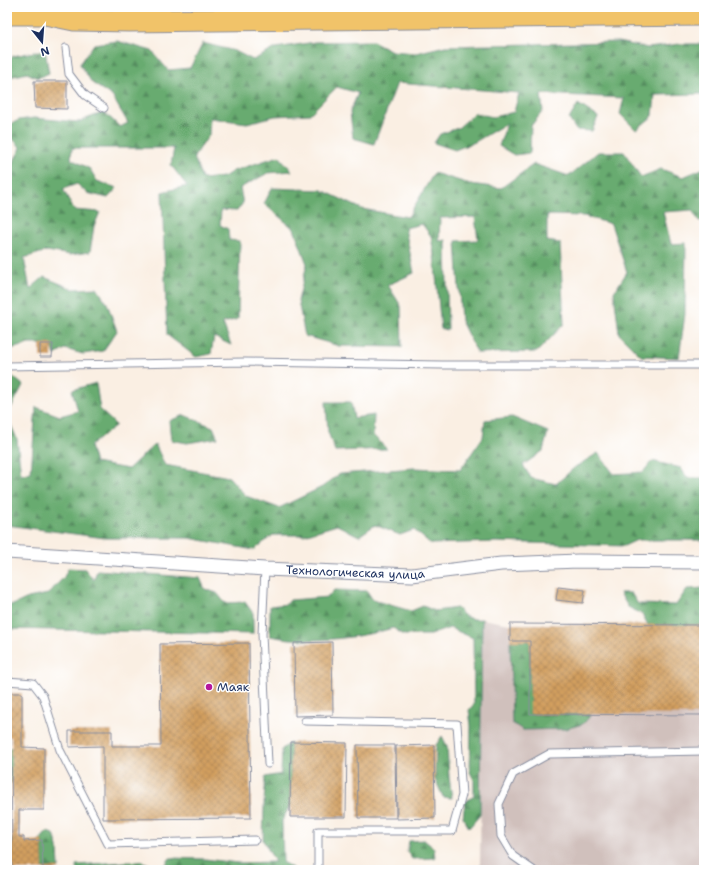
<svg xmlns="http://www.w3.org/2000/svg" width="711" height="877" viewBox="0 0 711 877" font-family="'Shantell Sans',sans-serif">
<style>
.industrial{fill:#d0c0bc}
.forest{fill:url(#forest-firs);stroke:#416d67}
.building{fill:url(#building-cross-hatch)}
.lines{fill:none;stroke-linecap:round;stroke-linejoin:round}
.service-casing{stroke:#8a8fa0;stroke-width:9}
.minor-casing{stroke:#8a8fa0;stroke-width:15}
.primary-casing{stroke:#8a8fa0;stroke-width:23}
.service{stroke:#fff;stroke-width:7}
.minor{stroke:#fff;stroke-width:13}
.primary{stroke:#f1c369;stroke-width:21}
.poi-dot{fill:#b5179e;stroke:#fff;stroke-width:1.5}
.labels{text-anchor:middle;dominant-baseline:central;stroke-width:3;stroke-linejoin:round;paint-order:stroke}
.street-label{font-size:12px;fill:#1b2f5e;stroke:#fff}
.poi-label{font-size:12px;fill:#1b2f5e;stroke:#fff;text-anchor:start}
</style>
<defs>
<pattern id="forest-firs" width="22" height="20" patternUnits="userSpaceOnUse"><rect width="22" height="20" fill="#67ab70"/><path d="M5 1l3.5 6h-7zM16 11l3.5 6h-7z" fill="#548c5f"/></pattern>
<pattern id="building-cross-hatch" width="8" height="8" patternUnits="userSpaceOnUse"><rect width="8" height="8" fill="#d29f5f"/><path d="M0 0l8 8M0 8l8-8" fill="none" stroke="#aa8252"/></pattern>
</defs>
<rect width="100%" height="100%" fill="#fff"/>
<filter id="ink" filterUnits="userSpaceOnUse"><feTurbulence type="fractalNoise" baseFrequency=".025" numOctaves="2"/><feDisplacementMap in="SourceGraphic" scale="8" xChannelSelector="R" yChannelSelector="G"/><feConvolveMatrix kernelMatrix="1 2 1 2 8 2 1 2 1" color-interpolation-filters="sRGB"/></filter>
<filter id="wash" filterUnits="userSpaceOnUse"><feTurbulence type="fractalNoise" baseFrequency=".012" numOctaves="4" result="noise"/><feDisplacementMap in="SourceGraphic" scale="16" xChannelSelector="R" yChannelSelector="G"/><feGaussianBlur stdDeviation="0.9" result="paint"/><feColorMatrix in="noise" values="0 0 0 0 0 0 0 0 0 0 0 0 0 0 0 0 0 1.4 0 .05"/><feComposite in="paint" operator="in"/></filter>
<g filter="url(#wash)">
<rect width="100%" height="100%" fill="#faefe3"/>
<polygon class="industrial" points="482,619 510,624 704,625 704,870 480,870"/>
<g class="forest">
<polygon points="117,41 152,51 168,70 190,68 203,43 235,51 253,60 276,48 315,42 373,41 392,51 416,53 445,46 618,42 648,48 680,44 704,44 704,94 655,95 653,116 636,130 620,114 624,98 541,94 543,111 531,126 530,153 514,155 499,146 507,123 475,142 455,150 434,143 440,134 458,128 475,113 493,117 514,112 519,93 397,83 374,144 353,138 350,112 358,93 337,87 310,114 275,116 247,123 210,118 209,135 194,157 202,179 224,177 233,171 279,156 292,171 268,173 240,188 243,203 237,211 221,210 220,225 228,229 229,240 240,241 238,319 223,323 231,345 214,337 211,354 196,357 167,335 162,192 187,186 171,165 174,148 72,148 71,159 90,169 97,181 117,188 108,198 87,193 77,184 63,189 74,210 100,212 94,226 90,252 70,255 47,251 24,258 30,289 44,277 73,289 97,288 107,303 117,331 103,351 83,354 65,349 55,355 52,344 29,344 7,350 7,287 10,253 7,244 7,170 12,164 21,148 13,139 7,139 7,126 19,120 34,118 78,122 104,112 120,127 128,123 112,96 92,83 80,64 94,44"/>
<polygon points="45,50 49,73 38,78 27,73 10,77 7,76 7,63 13,56"/>
<polygon points="578,104 598,117 592,131 576,130 569,119"/>
<polygon points="598,152 624,152 641,177 661,169 683,177 704,168 704,220 699,221 692,210 663,212 671,244 686,243 685,314 679,358 641,356 619,334 614,292 627,272 611,224 584,216 547,215 547,241 560,243 564,324 537,352 477,353 461,321 456,241 478,240 475,217 440,218 439,241 446,240 448,330 441,329 434,255 431,236 422,224 405,228 414,273 388,285 401,306 402,347 339,346 305,336 298,301 307,264 294,229 264,204 272,188 322,190 362,209 408,217 434,173 470,184 501,188 534,164 569,176"/>
<polygon points="12,376 23,385 7,416 17,439 21,475 31,472 36,407 60,416 78,411 72,390 96,383 100,410 116,425 90,446 95,463 128,469 155,444 165,465 229,477 246,496 279,508 322,487 340,474 414,468 460,470 483,437 485,420 512,417 548,432 543,451 523,465 531,478 556,484 575,467 598,453 614,474 643,472 652,461 681,468 687,478 704,478 704,540 637,540 624,546 497,542 431,544 414,530 400,535 375,525 359,536 337,525 304,535 273,535 254,550 189,538 105,538 7,525 7,379"/>
<polygon points="326,402 351,402 354,418 374,415 373,435 387,449 335,451 328,432"/>
<polygon points="184,415 213,427 218,438 187,443 171,440 169,421"/>
<polygon points="68,568 85,569 94,580 97,570 200,578 205,589 217,593 225,603 245,602 253,613 253,634 7,629 7,605 13,605 28,598 48,594 64,577"/>
<polygon points="704,588 704,625 648,625 642,614 628,607 620,593 631,593 638,604 676,605 687,589"/>
<path d="M334,590L367,591L373,600L411,611L423,606L435,611L457,608C465,618 470,620 482,619L480,815L469,828L463,817L465,802L474,796V780L470,772L471,726L469,710L474,704L473,638L450,628L430,635H404L393,628C355,639 308,644 270,636V606L287,604L290,600L328,597Z"/>
<polygon points="510,641 530,641 530,714 591,715 583,724 565,729 523,730 512,723"/>
<polygon points="442,736 447,746 449,777 452,798 443,797 435,779 436,745"/>
<polygon points="291,742 290,805 282,821 283,862 295,870 167,870 166,864 170,858 205,859 238,863 275,862 263,840 265,777 281,774 282,749"/>
<rect x="7" y="748" width="4" height="35"/>
<polygon points="47,832 54,834 58,847 59,868 43,868 42,841 39,841"/>
<polygon points="12,837 12,866 7,867 7,844"/>
<polygon points="424,840 434,848 435,858 412,859 407,852 409,841"/>
<polygon points="140,861 149,864 151,870 80,870 77,869 76,865"/>
</g>
<g id="blocks">
<g class="building">
<polygon points="34,81 67,81 67,109 35,108"/>
<polygon points="40,344 53,344 52,357 40,357"/>
<polygon points="558,587 585,590 583,603 556,600"/>
<polygon points="510,624 704,625 704,715 530,714 530,641 510,641"/>
<polygon points="332,642 333,715 295,716 294,643"/>
<polygon points="249,643 251,818 103,819 103,746 69,747 69,731 112,731 112,746 161,746 160,644"/>
<polygon points="7,693 22,693 22,747 44,748 44,810 19,810 19,837 24,837 24,841 42,840 43,868 59,868 59,870 12,870 11,737 7,737"/>
<polygon points="291,742 347,743 346,817 290,817"/>
<polygon points="357,745 395,745 396,818 358,818"/>
<polygon points="434,745 435,818 397,819 396,746"/>
</g>
</g>
</g>
<g filter="url(#ink)">
<use href="#blocks" fill-opacity="0" stroke="#8a8fa0" stroke-width="1"/>
<g class="lines">
<defs>
<g id="service">
<polyline points="66,48 69,74 85,95 104,108"/>
<polyline points="7,366 244,362 442,365 704,365"/>
<polyline points="265,569 262,634 268,764"/>
<polyline points="7,681 33,683 43,696 60,750 108,844 255,840"/>
<polyline points="305,721 457,724 462,795 452,831 318,831 318,870"/>
<polyline points="533,870 513,856 501,836 499,804 513,774 549,754 704,751"/>
</g>
<g id="minor">
<path id="s1" d="M7,552L265,569L412,575L501,564L578,561L704,562"/>
</g>
<polyline id="primary" points="7,14 45,14 74,20 129,21 704,15"/>
</defs>
<use href="#service" class="service-casing"/>
<use href="#minor" class="minor-casing"/>
<use href="#primary" class="primary-casing"/>
<use href="#service" class="service"/>
<use href="#minor" class="minor"/>
<use href="#primary" class="primary"/>
</g>
</g>
<circle class="poi-dot" cx="209" cy="687" r="4"/>
<g class="labels">
<g class="street-label">
<text stroke="none"><textPath href="#s1" startOffset="349">Технологическая улица</textPath></text>
</g>
<g class="poi-label">
<text x="217" y="687">Маяк</text>
</g>
</g>
<rect width="711" height="877" fill="none" stroke="#fff" stroke-width="24"/>
<g transform="translate(42 42) rotate(163)" stroke="#ffffff" stroke-width="3" paint-order="stroke">
<path d="M0-3L7 15L0 10L-7 15Z" fill="#1b2f5e"/>
<text y="-6" font-size="11" font-weight="bold" text-anchor="middle" fill="#1b2f5e">N</text>
</g>
</svg>
